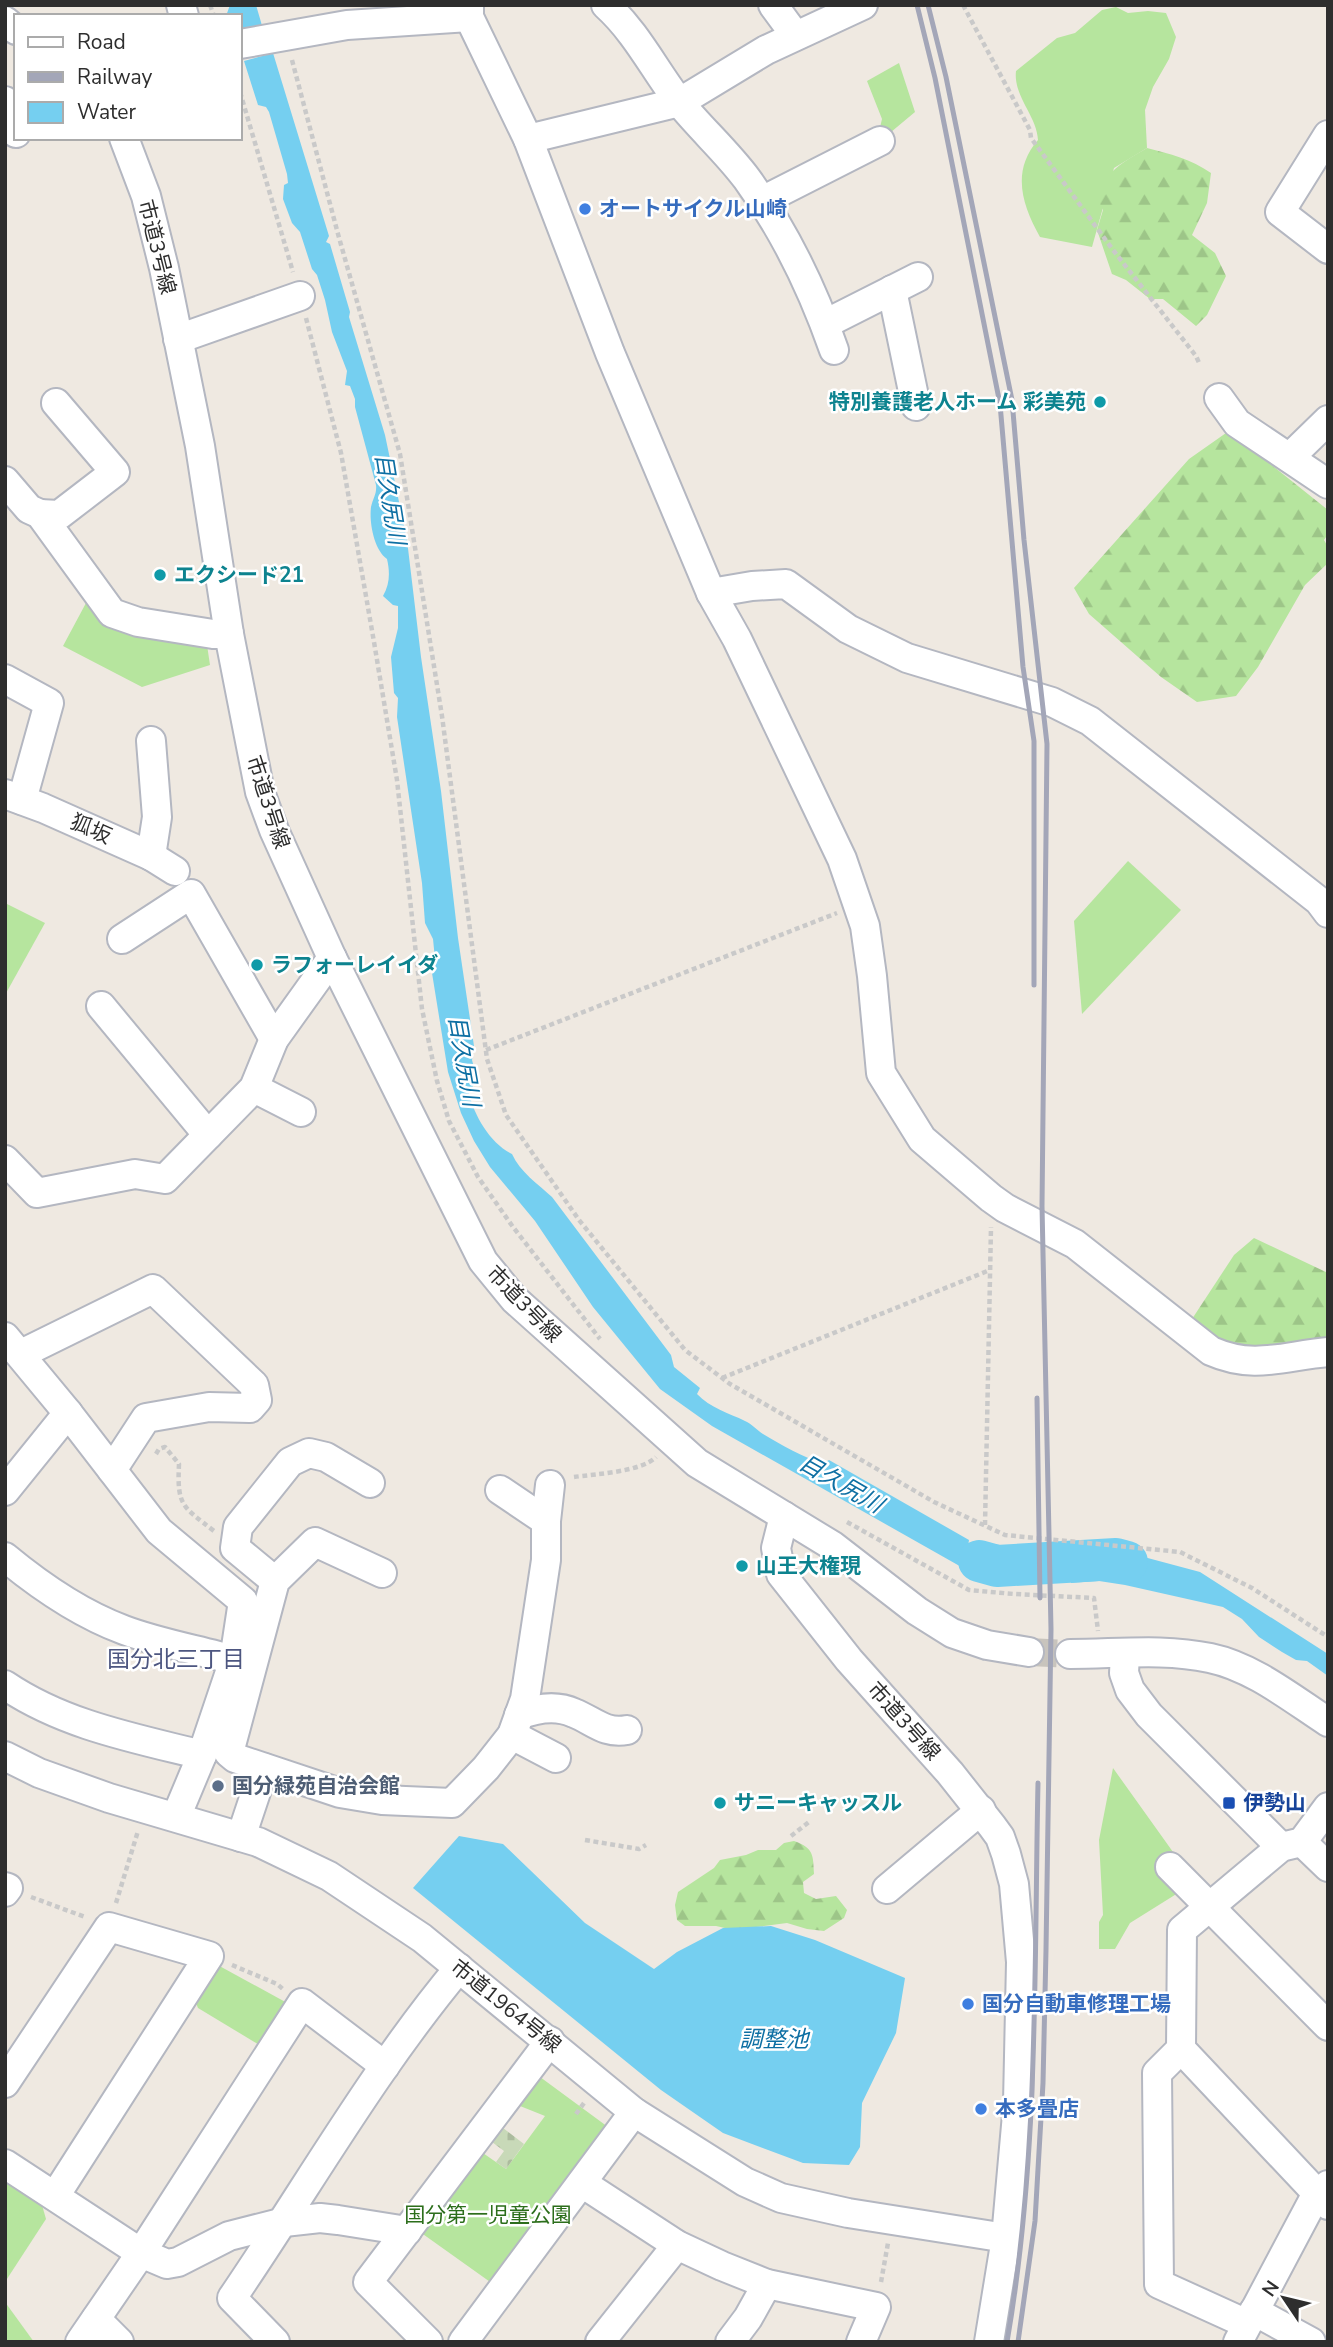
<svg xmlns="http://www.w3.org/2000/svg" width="1333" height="2347" viewBox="0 0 1333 2347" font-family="'Nunito Sans','Noto Sans JP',sans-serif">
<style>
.grass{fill:#b6e59e}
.forest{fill:url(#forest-firs)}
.cemetery{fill:url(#cemetery-stones)}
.water{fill:#75cff0}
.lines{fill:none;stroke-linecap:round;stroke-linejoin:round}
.river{stroke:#75cff0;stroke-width:42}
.minor-tunnel{stroke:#c8c4bd;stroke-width:28;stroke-dasharray:28 14;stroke-linecap:butt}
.minor-casing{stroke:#b4b7c1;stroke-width:32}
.path{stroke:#c9c9c9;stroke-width:4.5;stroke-dasharray:5 3.5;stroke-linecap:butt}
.minor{stroke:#fff;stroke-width:28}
.rail{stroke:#a3a6b8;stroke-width:5}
.shop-dot{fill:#3f7fe0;stroke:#fff;stroke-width:2.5}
.culture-dot{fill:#0f9aa8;stroke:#fff;stroke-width:2.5}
.service-dot{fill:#5c6f8a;stroke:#fff;stroke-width:2.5}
.transit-dot{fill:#1a4fb4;stroke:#fff;stroke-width:2.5}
.labels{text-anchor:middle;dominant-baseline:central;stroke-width:5;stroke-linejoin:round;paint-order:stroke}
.shop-label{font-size:21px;font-weight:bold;fill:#366cbe;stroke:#fff;text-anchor:start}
.street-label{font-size:21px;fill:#2e2e2e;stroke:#fff}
.culture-label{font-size:21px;font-weight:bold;fill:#0d838f;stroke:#fff;text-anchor:start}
.service-label{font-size:21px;font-weight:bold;fill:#4e5e75;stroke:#fff;text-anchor:start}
.transit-label{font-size:21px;font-weight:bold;fill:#164399;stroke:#fff;text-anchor:start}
.park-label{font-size:21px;fill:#2c6e1b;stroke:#fff}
.water-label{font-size:23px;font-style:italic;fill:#0d6fa3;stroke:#fff}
.neighbourhood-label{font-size:23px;fill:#4d5680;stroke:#fff}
</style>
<defs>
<pattern id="forest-firs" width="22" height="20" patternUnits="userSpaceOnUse" patternTransform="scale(1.75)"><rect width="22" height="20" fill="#b6e59e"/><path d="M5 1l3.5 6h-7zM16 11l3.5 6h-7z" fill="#9dc588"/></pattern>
<pattern id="cemetery-stones" width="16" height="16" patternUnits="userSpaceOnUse" patternTransform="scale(1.75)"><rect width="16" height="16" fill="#c8d9b8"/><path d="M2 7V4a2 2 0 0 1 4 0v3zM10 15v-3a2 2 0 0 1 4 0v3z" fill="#acbb9e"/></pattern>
</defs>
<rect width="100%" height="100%" fill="#efe9e1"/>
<g class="grass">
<path d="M1116,7L1128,13L1148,11L1166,13L1176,37L1169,59L1153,87L1145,110L1147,148L1114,168L1092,247L1040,237C1022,205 1011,171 1038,140C1037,116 1013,96 1016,71L1057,38L1075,33L1102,10Z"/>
<polygon points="899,63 915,112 891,132 890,144 878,136 882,119 867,81"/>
<polygon points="86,603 102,619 150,638 207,645 210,665 142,687 63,646"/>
<polygon points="1128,861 1181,910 1082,1014 1074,921"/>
<polygon points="5,903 45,923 5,995"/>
<polygon points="1113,1768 1178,1859 1178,1893 1130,1923 1115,1949 1099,1949 1099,1922 1103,1915 1099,1840"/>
<polygon points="214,1963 289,2004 261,2046 198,2008 193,1996"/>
<polygon points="536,2074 608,2127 493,2284 420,2232 480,2151 506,2169 545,2116 515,2104"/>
<polygon points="6,2180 42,2205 46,2219 5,2282"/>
<polygon points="5,2302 34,2342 5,2342"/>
</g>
<g class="forest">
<path d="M1147,148C1170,154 1191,159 1211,173L1207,203L1192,235L1215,253L1226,276L1207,315L1196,326L1163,299H1150L1126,280L1112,274L1097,230L1103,210L1098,200C1105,170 1122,163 1147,148Z"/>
<polygon points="1226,433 1234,435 1328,510 1328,534 1324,540 1328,547 1328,563 1305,585 1258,667 1236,696 1197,702 1161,677 1089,614 1074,588 1189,459"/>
<polygon points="1254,1238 1328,1273 1328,1344 1233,1349 1192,1319 1234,1255"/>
<path d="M794,1841C814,1848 813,1855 814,1874L803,1882L804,1893L816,1899L836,1896L847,1910L844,1918L824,1931L807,1929L787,1923L734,1930L716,1926H685L677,1920L675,1905L678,1892L714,1868L720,1860L746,1855L758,1850H776L784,1843Z"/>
</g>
<polygon class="cemetery" points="499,2125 524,2144 506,2169 496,2162 504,2151 488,2139"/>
<g class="water">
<polygon points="230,5 256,5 263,29 240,36 240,16 226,16"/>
<path d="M273,53L329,236L326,242L330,244L350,312L349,317L385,435L407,540L421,657L441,791L458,938L474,1046L472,1060L477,1079L469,1093C474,1116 491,1144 512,1154C520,1172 538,1184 552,1197L671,1355L674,1367L700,1388L697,1394C710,1408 729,1413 745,1421C752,1424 757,1430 763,1434C782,1445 803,1458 824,1463L829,1460L969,1540L968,1546C993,1570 1008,1551 1033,1552L1034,1580L994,1579L972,1573L712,1426L660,1389L593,1307L535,1221L490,1167L474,1141L461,1113L448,1072L432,973L435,959L433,939L425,923L422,883L397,717L398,698L394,693L391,657L398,628V606L393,605L383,596C390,584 390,572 387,559C374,550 369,522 371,507C373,498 377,494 376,485L355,407V399L350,386L345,385L347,371L332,332L325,300L317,275L312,269L300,232L292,223L283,199L284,185L288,183L287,174L269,112L266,107L258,105L244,61Z"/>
<polygon points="1068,1548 1129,1553 1200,1572 1328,1654 1328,1676 1307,1661 1296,1660 1282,1652 1259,1637 1242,1619 1223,1607 1125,1585 1099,1581 1071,1583"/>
<polygon points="459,1836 503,1844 585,1923 654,1969 677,1952 723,1928 771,1926 815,1940 905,1978 896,2033 862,2103 860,2147 849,2165 803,2163 723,2133 661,2090 413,1888"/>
</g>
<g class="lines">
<polyline class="river" points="979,1561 997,1566 1116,1559 1127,1562"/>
<polyline class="minor-tunnel" points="1029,1652 1070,1654"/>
<defs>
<g id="minor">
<polyline points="181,5 184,16"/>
<path d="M469,5V17L528,139L610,353L711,593L737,639L842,859L865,926L872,976L881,1073L922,1139L991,1198L1005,1208L1075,1244L1211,1351C1254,1370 1283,1356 1328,1352"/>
<path d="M606,5C637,33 655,71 680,103C701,129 727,152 747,179C784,230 813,290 834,350"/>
<polyline points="773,5 795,35"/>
<polyline points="5,21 16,30"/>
<polyline points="240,44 347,25 469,17"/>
<polyline points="5,101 16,133"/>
<polyline points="1328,135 1280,212 1328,249"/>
<polyline points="124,138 146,196 164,268 200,446 229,634 260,792 274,830 332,958 483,1261 514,1299 697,1463 833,1546 917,1611 952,1633 987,1645 1029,1652"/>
<polyline points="528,139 680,102 766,50 863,5"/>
<polyline points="762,201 880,141"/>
<polyline points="892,290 916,406"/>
<polyline points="825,324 918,277"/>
<polyline points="178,339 300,296"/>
<polyline points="1219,398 1237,423 1328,484"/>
<polyline points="1290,457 1328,420"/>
<polyline points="5,481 29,509 40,514 112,613 138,622 213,634 229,634"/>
<polyline points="40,514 59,515 115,472 56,403"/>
<polyline points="711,593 752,586 786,584 848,629 907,658 1052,702 1090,721 1319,901 1328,913"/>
<polyline points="5,679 49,703 22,800"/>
<polyline points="151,741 157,817 151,856"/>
<polyline points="5,794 43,808 151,856 175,871"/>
<polyline points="122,939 191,894 274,1039"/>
<polyline points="101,1006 208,1135"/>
<polyline points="254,1088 301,1112"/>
<polyline points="5,1160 37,1193 135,1174 165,1179 254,1088 274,1039 332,958"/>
<polyline points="5,1337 68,1413 159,1531 243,1601 234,1660 202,1755 176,1817"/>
<polyline points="21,1354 153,1289 254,1385 257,1400 250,1408 209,1407 146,1418 112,1470"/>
<polyline points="500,1490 546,1521"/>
<polyline points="5,1491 68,1413"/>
<polyline points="784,1516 776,1548 781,1574 849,1660 950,1773 992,1826 1000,1837 1006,1854 1014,1884 1021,1962 1018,2103 1006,2238 989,2342"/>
<path d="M5,1557C40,1586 81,1614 124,1630C158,1643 199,1650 234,1660"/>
<polyline points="382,1573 315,1542 275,1581 229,1753 235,1758 340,1793 382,1800 452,1803 486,1768 512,1735 525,1699 546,1560 546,1521 550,1485"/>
<polyline points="275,1581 235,1548 238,1527 290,1462 309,1453 326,1457 370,1483"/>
<path d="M1070,1654C1117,1654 1164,1648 1210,1658C1253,1667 1291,1698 1328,1722"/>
<polyline points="1125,1654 1124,1673 1130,1690 1149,1715 1281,1847"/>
<path d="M5,1685C64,1725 134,1738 202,1755"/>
<path d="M519,1715C537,1708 557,1705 574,1713C594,1721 604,1734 627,1730"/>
<polyline points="512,1735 556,1758"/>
<polyline points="5,1756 39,1773 109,1798 258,1842 329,1876 422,1938 634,2112 745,2182 781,2198 848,2213 1006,2238"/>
<polyline points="1328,1807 1302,1842 1281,1847 1182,1930 1181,2049 1328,2205"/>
<polyline points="241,1837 264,1768"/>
<polyline points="1302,1842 1328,1867"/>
<polyline points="1170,1867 1328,2026"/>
<polyline points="5,1887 8,1888 5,1892"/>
<polyline points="887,1889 981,1810"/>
<polyline points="1181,2049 1157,2073 1159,2284 1247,2324"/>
<polyline points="5,2083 109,1927 209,1956 55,2196"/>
<polyline points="5,2164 141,2253 167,2264 178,2262 229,2236 284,2222 320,2218 338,2220 407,2231"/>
<polyline points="582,2183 677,2245 722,2266 767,2284 876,2307 861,2342"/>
<polyline points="1254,2311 1311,2342"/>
<polyline points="96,2319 119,2342"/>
<polyline points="80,2342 141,2253 302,2003 385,2066"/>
<path d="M275,2342L232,2298C307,2188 373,2071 459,1968"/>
<polyline points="428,2342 368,2282 550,2041"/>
<polyline points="463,2342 634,2112"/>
<polyline points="600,2342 677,2245"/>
<polyline points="730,2342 748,2318 767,2284"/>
<polyline points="1238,2342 1316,2195 1328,2185"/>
</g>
</defs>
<use href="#minor" class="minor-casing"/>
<g class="path">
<polyline points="210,5 214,16"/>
<polyline points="963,5 1030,130 1031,138 1113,250 1196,356 1200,365"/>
<polyline points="292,60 338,234 400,454 442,716 487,1059 506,1115 579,1220 685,1350 730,1384 934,1502 1005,1535 1180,1552 1252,1588 1328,1637"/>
<polyline points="240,92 293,272"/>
<polyline points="306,318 341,453 374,642 397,780 422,1009 437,1081 449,1121 478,1177 513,1227 600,1339"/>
<polyline points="486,1050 837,913"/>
<polyline points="722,1378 990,1270"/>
<path d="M156,1454L159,1449L165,1447L179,1464C177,1506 182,1506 214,1531"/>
<path d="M574,1477C595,1474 641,1472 656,1457"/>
<polyline points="847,1522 969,1590 1014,1594 1094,1598 1098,1631"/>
<polyline points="985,1525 991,1227"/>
<polyline points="791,1836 809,1822"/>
<polyline points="585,1840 639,1849 646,1845"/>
<polyline points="31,1897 85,1917"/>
<polyline points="116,1903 138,1831"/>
<polyline points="232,1965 277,1984 284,1990"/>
<polyline points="576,2114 584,2103"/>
<polyline points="881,2282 888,2243"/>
</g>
<use href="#minor" class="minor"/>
<g class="rail">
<polyline points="917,5 935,78 1000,404 1023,667 1034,741 1034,985"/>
<polyline points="928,5 946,77 1012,400 1024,540 1047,744 1042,1206 1051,1629 1046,1950 1043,2083 1035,2221 1018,2342"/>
<polyline points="1037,1398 1040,1598"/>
<path d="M1007,2342C1039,2158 1034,1969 1038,1783"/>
</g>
</g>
<g class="shop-dot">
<circle cx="585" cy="209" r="7"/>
<circle cx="968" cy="2004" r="7"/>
<circle cx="981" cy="2109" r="7"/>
</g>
<g class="culture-dot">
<circle cx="1100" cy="402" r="7"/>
<circle cx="160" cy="575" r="7"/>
<circle cx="257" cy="965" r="7"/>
<circle cx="742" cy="1566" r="7"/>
<circle cx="720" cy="1803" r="7"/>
</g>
<circle class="service-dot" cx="218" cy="1786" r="7"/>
<rect class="transit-dot" x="1222" y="1796" width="14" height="14" rx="3.5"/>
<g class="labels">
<g class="shop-label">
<text x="599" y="209">オートサイクル山崎</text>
<text x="982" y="2004">国分自動車修理工場</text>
<text x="995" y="2109">本多畳店</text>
</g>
<g class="street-label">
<text transform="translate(157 247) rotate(76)">市道3号線</text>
<text transform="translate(268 802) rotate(72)">市道3号線</text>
<text transform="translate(91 829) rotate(24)">狐坂</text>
<text transform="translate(524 1304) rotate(46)">市道3号線</text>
<text transform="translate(904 1721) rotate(48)">市道3号線</text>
<text transform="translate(506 2006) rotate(39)">市道1964号線</text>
</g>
<g class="culture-label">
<text x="1086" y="402" text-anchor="end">特別養護老人ホーム 彩美苑</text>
<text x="174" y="575">エクシード21</text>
<text x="271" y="965">ラフォーレイイダ</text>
<text x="756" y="1566">山王大権現</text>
<text x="734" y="1803">サニーキャッスル</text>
</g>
<g class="service-label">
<text x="232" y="1786">国分緑苑自治会館</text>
</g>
<g class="transit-label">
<text x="1243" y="1803">伊勢山</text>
</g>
<g class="park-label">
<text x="488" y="2215">国分第一児童公園</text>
</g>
<g class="water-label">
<text transform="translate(390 499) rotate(81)">目久尻川</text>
<text transform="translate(464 1061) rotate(80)">目久尻川</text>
<text transform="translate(841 1484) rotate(30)">目久尻川</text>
<text x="774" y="2039">調整池</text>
</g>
<g class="neighbourhood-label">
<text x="176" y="1659">国分北三丁目</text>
</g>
</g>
<rect width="1333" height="2347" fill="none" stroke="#2e2e2e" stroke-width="14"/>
<rect x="14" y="14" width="228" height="126" fill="#ffffff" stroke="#ababab" stroke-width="2"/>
<rect x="28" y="37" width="35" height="10" fill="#ffffff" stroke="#ababab" stroke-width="2"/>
<text x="77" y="49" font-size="21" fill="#2e2e2e">Road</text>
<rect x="28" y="72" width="35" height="10" fill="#a3a6b8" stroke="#ababab" stroke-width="2"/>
<text x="77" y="84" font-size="21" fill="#2e2e2e">Railway</text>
<rect x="28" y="102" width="35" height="21" fill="#75cff0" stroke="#ababab" stroke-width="2"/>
<text x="77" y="119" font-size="21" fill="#2e2e2e">Water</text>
<g transform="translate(1284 2298) rotate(305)" stroke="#ffffff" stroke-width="5" paint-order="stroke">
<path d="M0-5L12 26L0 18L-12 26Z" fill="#2e2e2e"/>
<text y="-10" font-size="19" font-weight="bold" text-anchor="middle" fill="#2e2e2e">N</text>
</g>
</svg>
